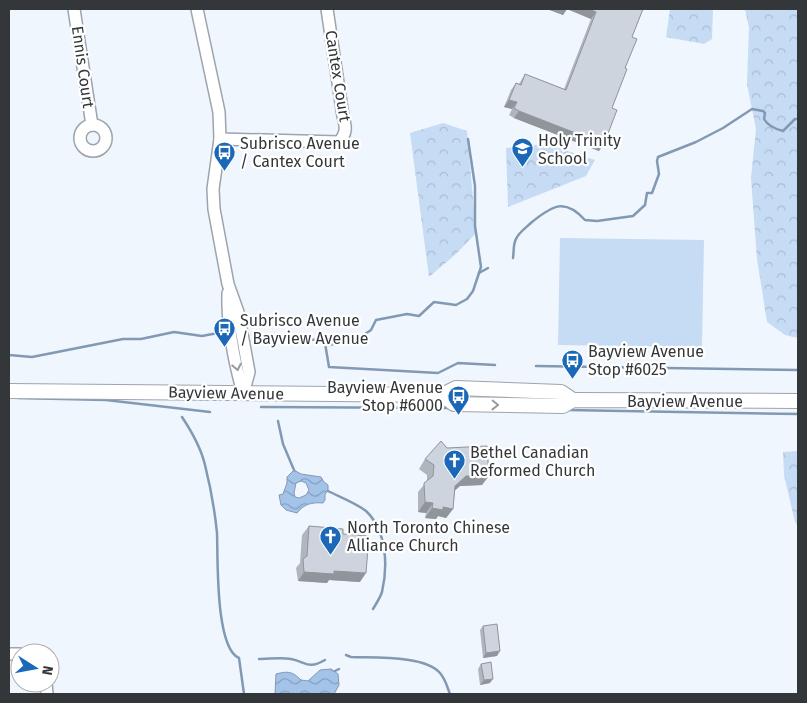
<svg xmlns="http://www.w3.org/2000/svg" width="807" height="703" viewBox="0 0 807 703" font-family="'Fira Sans',sans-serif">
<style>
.grass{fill:#c6dbf4}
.forest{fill:url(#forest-crowns)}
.water{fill:url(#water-waves);stroke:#8299b4;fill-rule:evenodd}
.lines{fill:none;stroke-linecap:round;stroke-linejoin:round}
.stream{stroke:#8299b4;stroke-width:2.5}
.minor-casing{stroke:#9da4ad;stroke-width:14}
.major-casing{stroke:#9da4ad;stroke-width:16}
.minor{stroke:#fff;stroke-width:11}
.major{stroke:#fff;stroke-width:14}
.wall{fill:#b0b6be}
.shaded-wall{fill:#90949b}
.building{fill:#cdd4dd;stroke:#90949b}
.oneway{stroke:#9a9b9c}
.labels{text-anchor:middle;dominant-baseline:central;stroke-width:4.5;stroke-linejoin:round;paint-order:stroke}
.street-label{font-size:16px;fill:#34373a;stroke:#fff}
.poi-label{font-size:16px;fill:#34373a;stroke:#fff;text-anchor:start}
</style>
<defs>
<pattern id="forest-crowns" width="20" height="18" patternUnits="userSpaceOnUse" patternTransform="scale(1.25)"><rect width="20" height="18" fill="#c6dbf4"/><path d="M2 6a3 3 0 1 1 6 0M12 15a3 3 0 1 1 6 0" fill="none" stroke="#abbdd2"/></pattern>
<pattern id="water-waves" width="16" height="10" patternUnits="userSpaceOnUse" patternTransform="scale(1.25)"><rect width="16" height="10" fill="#a3c3e9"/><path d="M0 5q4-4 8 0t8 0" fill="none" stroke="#869fbe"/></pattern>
</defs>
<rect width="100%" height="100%" fill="#f0f6fd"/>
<polygon class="grass" points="560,238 704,240 702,347 558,345"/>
<g class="forest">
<polygon points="670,9 713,9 712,39 704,44 666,37"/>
<polygon points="745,9 798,9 798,338 785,335 767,322 757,259 751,178 756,129 747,84 749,28"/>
<polygon points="443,123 467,131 476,233 456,254 429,277 410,133"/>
<polygon points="546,144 595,160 586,176 508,207 506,148"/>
<polygon points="798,451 798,527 795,522 784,475 783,452"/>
</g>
<g class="water">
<path d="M294,470L301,474L321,477L324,482L328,485V491L325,494V500L323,503C312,502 304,504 297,513L286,510L281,505L279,495L283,494L287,483V477ZM301,481L306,483L309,490L306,495L299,498L295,497L294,493L296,483Z"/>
<path d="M331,669L338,674L339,685L334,694H275L276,674C288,671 292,671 301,680L308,681L320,670Z"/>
</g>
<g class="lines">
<g class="stream">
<path d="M513,258C514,252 513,244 516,239C519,232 527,227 532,222C553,205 565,198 585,220L597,221L633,216L645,205L647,193H652L659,174L657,161L658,157L696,142L723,128L752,109L763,111L765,113L764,119C768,126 775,129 783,131L795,119H798"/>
<polyline points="479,273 488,268"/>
<polyline points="253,335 317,340 330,345 336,343 350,344 371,330 376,320 407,314 419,316 434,302 456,305 467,299 473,291 481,267 475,226 475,186 468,139"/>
<polyline points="325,343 329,367 438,373 458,363 495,365"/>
<polyline points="9,355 32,357 123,339 141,339 174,332 202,336 218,333"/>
<polyline points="536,366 798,370"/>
<polyline points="18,398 106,400 210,412"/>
<polyline points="261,407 449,408"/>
<polyline points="567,410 798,414"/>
<path d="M182,417C192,432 201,448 205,465C210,485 215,513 217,533C218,557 215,648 239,658L244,694"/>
<polyline points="278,421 283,444 294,470"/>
<path d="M328,491C340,497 356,503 366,511C387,531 388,566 382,592C380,598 376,604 373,609"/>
<path d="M346,655L351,657C374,658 425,655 440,673C446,680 447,687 450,694"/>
<path d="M259,659C269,659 281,657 291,659C307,662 307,670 325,660"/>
<polyline points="335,671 339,669"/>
</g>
<defs>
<g id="minor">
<polyline points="74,9 92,125"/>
<polyline points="197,9 219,112 220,139 213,189 214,209 228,284 238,312 249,372 243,394"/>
<circle cx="93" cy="138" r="13"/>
<path d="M220,139L339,142C347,133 346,127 343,116L327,9"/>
<path d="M228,293C227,326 234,361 243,393"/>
<polyline points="9,654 20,654"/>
<polyline points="46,683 47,694"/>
</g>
<g id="major">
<polyline points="9,391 442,395 456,388 561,392 573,400"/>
<polyline points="442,395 454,404 563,406 573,400 798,401"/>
</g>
</defs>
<use href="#minor" class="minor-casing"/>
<use href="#major" class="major-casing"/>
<use href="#minor" class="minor"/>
<use href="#major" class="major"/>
</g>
<g class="wall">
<polygon points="547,9 643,9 632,37 625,68 612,108 604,144 599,151 514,118 509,115 512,109 504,107 511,90 516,83 519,84 525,74 564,89 591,19 567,9 563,15"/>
<polygon points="425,459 482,485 460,486 455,490 453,509 446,518 438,516 436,519 425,518 426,513 418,512 418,492 427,481 427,475 419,469"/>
<polygon points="309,526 343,534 360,582 329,580 327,583 298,581 296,568 300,563 302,535"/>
<polygon points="483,626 497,656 483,658 480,630"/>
<polygon points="481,664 490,683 480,685 478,669"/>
</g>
<g class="shaded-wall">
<polygon points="547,9 589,9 596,12 591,19 567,9 563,15"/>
<polygon points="509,100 517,102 512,109 504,107"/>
<polygon points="519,111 604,144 599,151 514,118"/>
<polygon points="466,476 489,476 482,485 460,486 449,496 455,486"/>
<polygon points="425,502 433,503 426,513 418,512"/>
<polygon points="443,507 453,509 446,518 438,516 436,519 425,518 432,508"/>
<polygon points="334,571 366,573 360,582 329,580 327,583 298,581 304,572"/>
<polygon points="500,651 497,656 483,658 486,653"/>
<polygon points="493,679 490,683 480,685 484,680"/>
</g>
<g class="building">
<polygon points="589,9 643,9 632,37 637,39 625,68 627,69 612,108 617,110 604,144 519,111 514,108 517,102 509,100 516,83 521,85 525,74 566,90 596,12"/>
<polygon points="441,441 447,448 487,446 489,476 466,476 455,486 453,509 443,507 443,510 432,508 433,503 425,502 424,483 433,476 434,465 425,459"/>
<polygon points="309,526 343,529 343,534 369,536 366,573 334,571 334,574 304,572 303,559 307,556"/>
<polygon points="497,624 500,651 486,653 483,626"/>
<polygon points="491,662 493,679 484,680 481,664"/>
</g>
<defs><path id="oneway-chevron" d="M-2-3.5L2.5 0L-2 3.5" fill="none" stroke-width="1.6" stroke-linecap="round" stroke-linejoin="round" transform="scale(1.25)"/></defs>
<g class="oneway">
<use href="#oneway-chevron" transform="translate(237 367) rotate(79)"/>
<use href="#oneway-chevron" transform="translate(495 405) rotate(1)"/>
</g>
<defs>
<symbol id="school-pin" viewBox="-11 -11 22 30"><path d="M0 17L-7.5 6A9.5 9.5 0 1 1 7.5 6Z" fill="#1a68b7" stroke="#fff"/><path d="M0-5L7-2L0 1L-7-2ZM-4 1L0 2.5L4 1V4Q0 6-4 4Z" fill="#fff"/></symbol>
<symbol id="bus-pin" viewBox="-11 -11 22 30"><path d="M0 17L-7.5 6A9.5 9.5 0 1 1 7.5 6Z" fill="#1a68b7" stroke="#fff"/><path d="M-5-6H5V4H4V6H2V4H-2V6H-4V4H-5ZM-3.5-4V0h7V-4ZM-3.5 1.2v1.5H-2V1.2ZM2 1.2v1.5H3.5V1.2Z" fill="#fff"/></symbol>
<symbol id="church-pin" viewBox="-11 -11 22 30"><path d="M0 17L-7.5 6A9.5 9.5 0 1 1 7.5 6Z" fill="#1a68b7" stroke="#fff"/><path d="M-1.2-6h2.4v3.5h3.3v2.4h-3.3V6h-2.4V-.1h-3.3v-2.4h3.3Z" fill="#fff"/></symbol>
</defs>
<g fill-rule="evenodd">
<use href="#school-pin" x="510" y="136" width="25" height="34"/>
<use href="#bus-pin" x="212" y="140" width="25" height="34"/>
<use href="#bus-pin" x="212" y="316" width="25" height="34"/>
<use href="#bus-pin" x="560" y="348" width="25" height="34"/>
<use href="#bus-pin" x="446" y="384" width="25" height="34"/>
<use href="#church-pin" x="442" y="448" width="25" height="34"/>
<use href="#church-pin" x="318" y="524" width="25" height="34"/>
</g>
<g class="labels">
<g class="street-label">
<text transform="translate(83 67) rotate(82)">Ennis Court</text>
<text transform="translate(338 76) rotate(81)">Cantex Court</text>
<text transform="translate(226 393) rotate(1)">Bayview Avenue</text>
<text x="685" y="401">Bayview Avenue</text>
</g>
<g class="poi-label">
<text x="538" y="140">Holy Trinity<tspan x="538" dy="18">School</tspan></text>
<text x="240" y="143">Subrisco Avenue<tspan x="240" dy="18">/ Cantex Court</tspan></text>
<text x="240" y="320">Subrisco Avenue<tspan x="240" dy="18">/ Bayview Avenue</tspan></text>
<text x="588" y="351">Bayview Avenue<tspan x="588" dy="18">Stop #6025</tspan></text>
<text x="443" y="387" text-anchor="end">Bayview Avenue<tspan x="443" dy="18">Stop #6000</tspan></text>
<text x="470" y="452">Bethel Canadian<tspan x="470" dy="18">Reformed Church</tspan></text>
<text x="347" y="527">North Toronto Chinese<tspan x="347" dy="18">Alliance Church</tspan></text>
</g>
</g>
<rect width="807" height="703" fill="none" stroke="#34373a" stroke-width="20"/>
<g transform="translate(35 668) rotate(101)"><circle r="24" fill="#ffffff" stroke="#aeafb0"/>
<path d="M0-4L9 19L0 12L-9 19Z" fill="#1a68b7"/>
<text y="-8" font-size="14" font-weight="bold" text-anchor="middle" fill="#34373a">N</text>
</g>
</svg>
